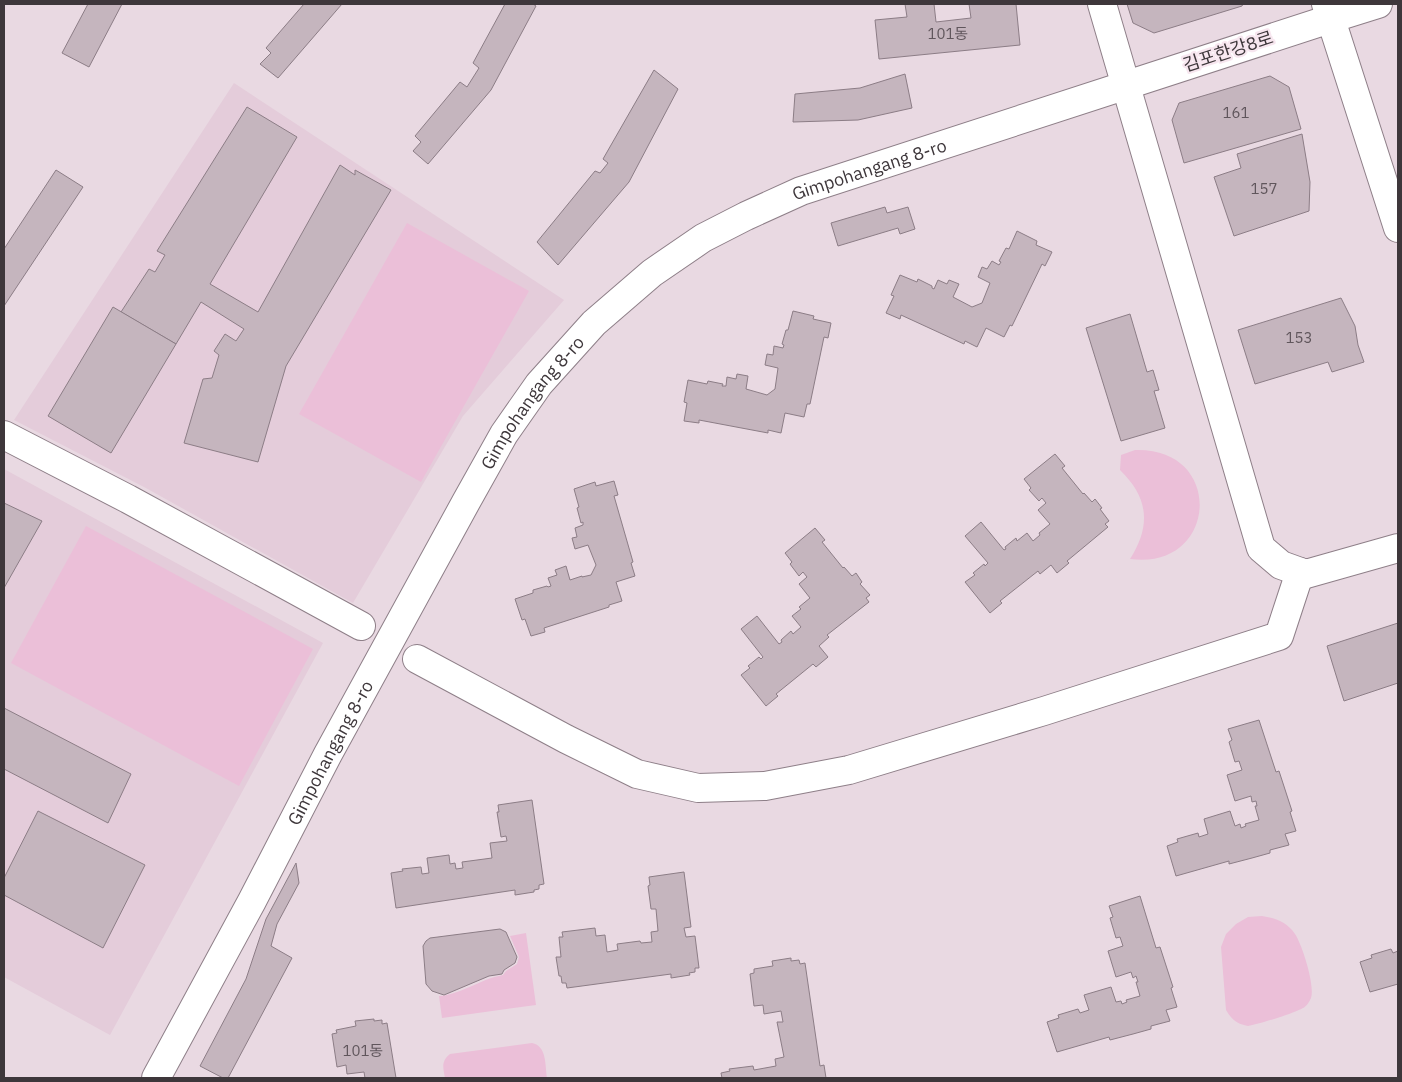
<svg xmlns="http://www.w3.org/2000/svg" width="1402" height="1082" viewBox="0 0 1402 1082" font-family="'IBM Plex Sans','Noto Sans KR',sans-serif">
<style>
.built{fill:#e4ccda}
.green{fill:#ebbfd8}
.building{fill:#c5b5be;stroke:#8c7d86}
.lines{fill:none;stroke-linecap:round;stroke-linejoin:round}
.street-casing{stroke:#8e7f88;stroke-width:30}
.secondary-casing{stroke:#8e7f88;stroke-width:30}
.street{stroke:#fff;stroke-width:28}
.secondary{stroke:#fff;stroke-width:28}
.labels{text-anchor:middle;dominant-baseline:central;stroke-width:4.5;stroke-linejoin:round;paint-order:stroke}
.number-label{font-size:15px;fill:#60565c}
.street-label{font-size:18px;fill:#3e373b;stroke:#f7e6ef}
</style>
<rect width="100%" height="100%" fill="#e9d9e2"/>
<g class="built">
<polygon points="234,83 564,300 463,416 353,603 144,487 14,420"/>
<polygon points="4,469 323,643 110,1035 4,977"/>
</g>
<g class="green">
<polygon points="407,223 529,291 421,482 299,414"/>
<path d="M1135,450C1226,447 1218,571 1130,559C1151,526 1149,498 1120,470L1121,455Z"/>
<polygon points="86,526 313,649 239,786 11,663"/>
<path d="M1262,916C1275,918 1287,922 1295,934C1302,944 1317,990 1310,1000C1309,1002 1306,1007 1303,1008C1295,1013 1259,1024 1248,1026C1237,1024 1232,1020 1226,1010L1221,947L1226,934L1236,924L1248,917Z"/>
<path d="M526,933L536,1005L442,1018L439,996C460,995 480,979 503,975L506,971L517,964L519,957L510,936Z"/>
<path d="M532,1043C547,1046 545,1065 547,1078H445C443,1068 441,1061 450,1054Z"/>
</g>
<g class="building">
<polygon points="88,4 122,4 89,67 62,53"/>
<polygon points="304,4 342,4 278,78 260,64 271,53 266,48"/>
<polygon points="505,4 533,4 536,6 491,90 428,164 413,151 421,142 415,136 460,82 467,87 479,68 473,63"/>
<polygon points="905,4 934,4 936,22 971,18 969,4 1016,4 1020,45 879,59 875,20 907,17"/>
<polygon points="1127,4 1243,4 1242,6 1154,33 1133,23"/>
<polygon points="654,70 678,89 629,182 558,265 537,242 595,171 600,173 608,163 603,159"/>
<polygon points="905,74 912,108 858,120 793,122 795,94 860,88"/>
<polygon points="1270,76 1289,87 1301,129 1184,163 1172,120 1179,103"/>
<polygon points="247,107 297,137 210,284 258,312 340,165 355,175 355,170 391,190 286,366 258,462 184,443 203,379 212,378 219,355 214,351 225,334 236,341 244,329 201,302 176,344 121,312 149,269 155,272 165,255 157,251"/>
<polygon points="1302,134 1310,182 1309,211 1234,236 1214,177 1241,168 1237,154"/>
<polygon points="56,170 83,187 4,306 4,249"/>
<polygon points="885,207 887,213 908,207 915,229 900,234 898,228 838,246 831,223"/>
<polygon points="1017,231 1037,241 1036,245 1052,252 1045,266 1042,264 1012,326 1010,325 1004,337 986,328 977,347 965,341 964,344 901,315 900,319 886,313 894,296 891,295 900,275 917,282 918,279 932,286 932,288 934,289 938,280 947,284 949,280 959,284 953,297 972,307 982,303 990,283 978,277 982,267 987,269 992,261 999,265 1001,262 999,261 1006,248 1009,249"/>
<polygon points="1341,298 1355,326 1358,345 1364,362 1332,372 1328,362 1255,384 1238,330"/>
<polygon points="113,307 176,344 111,453 48,416"/>
<polygon points="793,311 814,316 813,319 831,323 828,338 824,337 810,404 807,404 804,417 785,413 781,433 768,430 768,433 699,420 699,423 684,421 687,403 684,402 688,380 707,384 708,381 723,384 722,386 726,386 727,377 736,379 737,374 748,376 746,389 767,395 775,389 778,368 765,365 767,354 773,355 774,346 783,348 784,345 782,344 786,330 788,330"/>
<polygon points="1130,314 1147,372 1153,370 1159,390 1154,391 1165,428 1121,441 1086,328"/>
<polygon points="1055,454 1065,466 1062,468 1083,494 1084,493 1092,502 1095,499 1102,508 1100,509 1109,521 1105,524 1108,527 1067,561 1069,563 1057,573 1051,565 1040,574 1038,571 1000,601 1002,603 990,613 965,582 975,575 973,573 984,564 985,566 988,563 965,536 981,522 1004,550 1006,549 1005,547 1016,538 1017,541 1027,533 1033,541 1040,535 1039,533 1050,524 1038,510 1046,503 1042,498 1039,501 1029,490 1031,488 1024,479"/>
<polygon points="614,481 618,495 614,496 633,562 631,563 635,576 616,582 622,601 609,605 609,607 544,628 545,632 531,636 525,619 522,620 515,599 533,593 533,590 547,586 548,587 551,586 548,578 557,575 555,570 566,566 570,580 582,576 582,577 591,575 596,565 588,545 575,549 572,538 577,537 575,528 583,525 583,522 581,523 577,508 579,507 574,489 595,482 596,486"/>
<polygon points="4,503 42,521 4,588"/>
<polygon points="815,528 825,540 822,542 843,568 844,567 852,576 856,573 862,582 860,584 870,595 866,598 869,602 827,635 829,637 819,646 828,657 816,667 813,664 776,694 778,696 766,706 741,675 750,668 748,666 759,657 761,659 763,657 741,629 757,616 779,644 782,642 781,640 791,631 793,634 801,627 792,616 801,609 799,607 810,598 799,584 807,577 803,572 799,576 790,564 792,562 785,553"/>
<polygon points="1398,623 1398,683 1344,701 1327,646"/>
<polygon points="4,708 131,774 108,823 4,769"/>
<polygon points="1259,720 1276,772 1279,771 1292,811 1290,812 1296,831 1285,834 1289,845 1270,850 1270,853 1252,858 1229,864 1229,861 1176,876 1167,846 1178,842 1177,839 1198,833 1199,837 1208,834 1204,819 1230,811 1235,826 1240,824 1241,828 1246,826 1245,824 1259,820 1255,806 1257,806 1256,801 1252,802 1251,796 1235,801 1227,775 1242,770 1239,761 1235,762 1229,742 1232,740 1228,729"/>
<polygon points="532,800 544,884 539,885 539,889 534,890 534,892 515,895 515,890 396,908 391,873 403,871 402,869 421,867 422,874 429,873 427,858 449,855 450,864 455,863 456,869 463,868 462,862 492,858 490,843 507,841 506,836 501,837 497,812 499,812 498,805"/>
<polygon points="38,811 145,865 103,948 4,895 4,878"/>
<polygon points="296,863 299,883 277,924 271,946 292,958 228,1078 223,1078 200,1066 246,979 266,919"/>
<polygon points="684,872 691,927 684,928 686,937 695,936 699,968 695,968 695,972 689,973 690,975 671,978 671,974 567,988 566,983 562,983 561,976 559,976 556,957 561,957 559,937 563,937 562,932 595,928 596,936 605,935 607,952 618,950 617,944 640,941 641,943 652,942 651,932 658,931 656,909 651,909 648,886 650,885 649,877"/>
<polygon points="1140,896 1156,948 1160,947 1173,987 1171,988 1177,1007 1166,1010 1170,1021 1151,1026 1151,1029 1133,1034 1110,1040 1109,1037 1057,1052 1047,1022 1059,1018 1058,1015 1078,1009 1080,1013 1089,1010 1084,995 1111,987 1116,1002 1121,1001 1122,1004 1127,1002 1126,1000 1140,996 1136,982 1138,982 1136,976 1133,978 1131,972 1116,977 1108,951 1123,946 1120,937 1116,938 1110,918 1113,917 1109,906"/>
<polygon points="500,929 506,932 517,957 515,963 504,970 502,974 489,976 444,995 432,991 426,984 423,946 426,941 430,938"/>
<polygon points="1391,949 1393,953 1398,951 1398,984 1370,992 1360,962 1372,958 1371,955"/>
<polygon points="791,958 791,961 799,960 800,964 805,963 820,1066 824,1065 826,1078 722,1078 721,1073 730,1071 729,1069 753,1066 754,1070 776,1066 775,1059 784,1057 777,1022 783,1022 781,1011 764,1014 763,1005 754,1006 750,974 754,973 754,969 773,966 772,961"/>
<polygon points="374,1019 374,1021 382,1020 382,1024 387,1023 396,1078 365,1078 364,1072 347,1074 346,1065 337,1067 332,1034 337,1033 336,1030 356,1026 355,1021"/>
</g>
<g class="lines">
<defs>
<g id="street">
<polyline points="1102,4 1261,548 1281,565 1306,574 1398,548"/>
<polyline points="1330,19 1378,4"/>
<polyline points="4,435 128,499 361,626"/>
<polyline points="417,659 566,739 637,774 698,788 765,786 849,770 1044,711 1279,636 1300,572"/>
</g>
<g id="secondary">
<polyline points="1326,4 1398,228"/>
<path id="s1" d="M156,1078L252,901L328,754L466,502L504,434L539,384L594,323L652,273L703,238L746,216L801,191L1330,19"/>
</g>
</defs>
<use href="#street" class="street-casing"/>
<use href="#secondary" class="secondary-casing"/>
<use href="#street" class="street"/>
<use href="#secondary" class="secondary"/>
</g>
<g class="labels">
<g class="number-label">
<text x="948" y="33">101동</text>
<text x="1236" y="112">161</text>
<text x="1264" y="188">157</text>
<text x="1299" y="337">153</text>
<text x="363" y="1050">101동</text>
</g>
<g class="street-label">
<text transform="translate(1228 51) rotate(-18)">김포한강8로</text>
<text stroke="none"><textPath href="#s1" startOffset="1194">Gimpohangang 8-ro</textPath></text>
<text stroke="none"><textPath href="#s1" startOffset="774">Gimpohangang 8-ro</textPath></text>
<text stroke="none"><textPath href="#s1" startOffset="369">Gimpohangang 8-ro</textPath></text>
</g>
</g>
<rect width="1402" height="1082" fill="none" stroke="#3e373b" stroke-width="10"/>
</svg>
